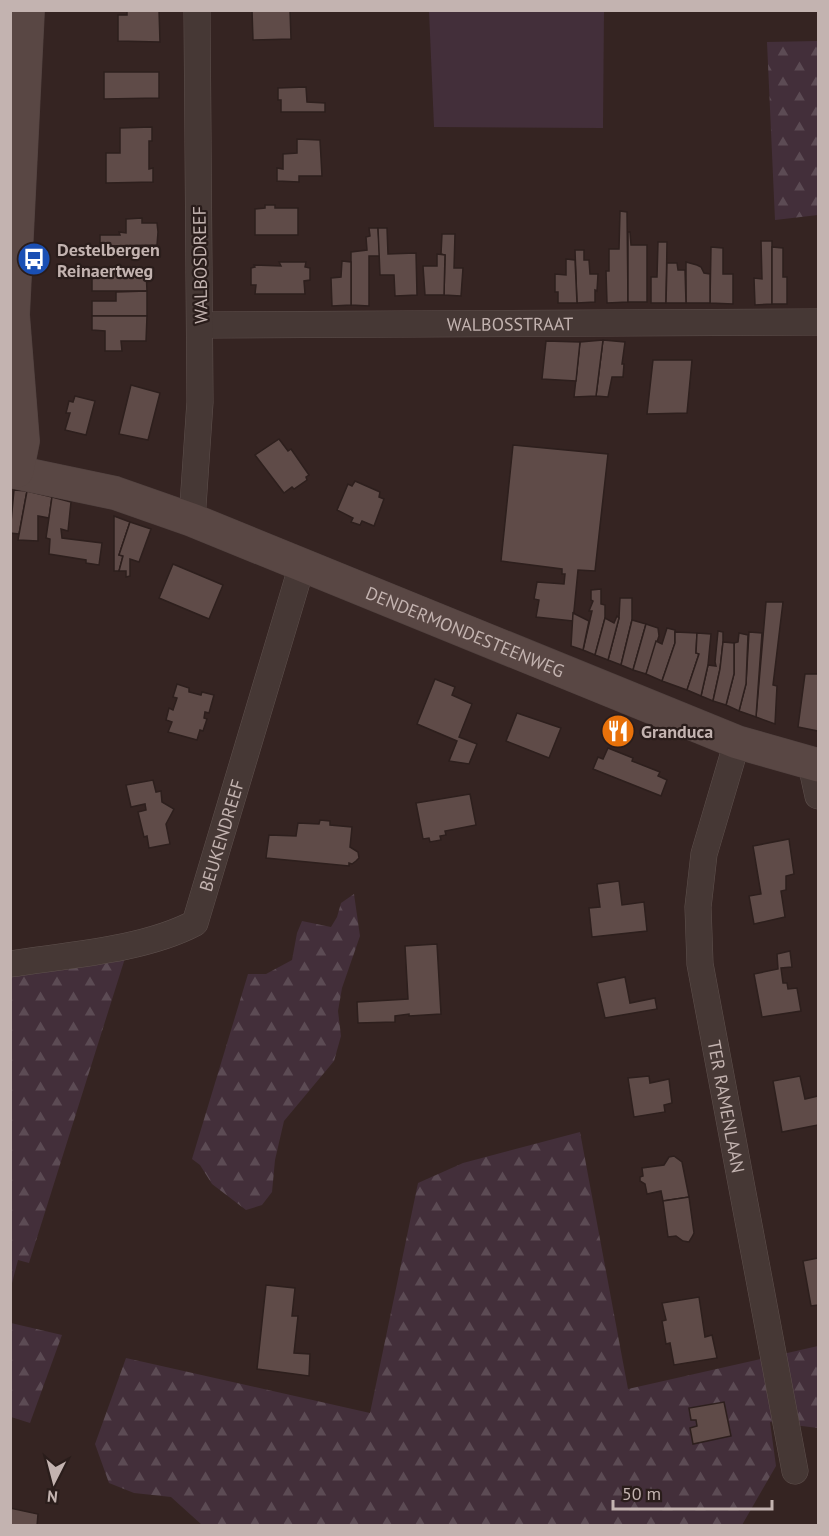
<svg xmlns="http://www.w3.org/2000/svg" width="829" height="1536" viewBox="0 0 829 1536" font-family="'PT Sans',sans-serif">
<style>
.green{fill:#432f3a}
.forest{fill:url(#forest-firs)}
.building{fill:#5f4b48;stroke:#2d1f1d;stroke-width:1.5}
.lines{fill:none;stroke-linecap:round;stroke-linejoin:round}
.minor-casing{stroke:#5e504d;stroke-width:27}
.secondary-casing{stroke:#50413f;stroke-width:34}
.minor{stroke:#463835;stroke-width:26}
.secondary{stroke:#594744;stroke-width:33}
.labels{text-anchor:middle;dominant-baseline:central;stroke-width:4.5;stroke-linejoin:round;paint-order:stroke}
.poi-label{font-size:18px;font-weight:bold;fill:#c3b3b0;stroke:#2a1d1b;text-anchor:start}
.street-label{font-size:18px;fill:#c3b3b0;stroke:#2a1d1b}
</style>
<defs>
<pattern id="forest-firs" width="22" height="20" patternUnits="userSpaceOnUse" patternTransform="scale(1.5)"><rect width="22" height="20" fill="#432f3a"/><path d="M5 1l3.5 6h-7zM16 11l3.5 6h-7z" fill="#5c4b54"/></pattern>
</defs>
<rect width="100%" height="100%" fill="#352422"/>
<polygon class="green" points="429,11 604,11 603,128 434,127"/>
<g class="forest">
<polygon points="818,41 818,215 775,220 767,42"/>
<polygon points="354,894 360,936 342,988 338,1011 341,1036 334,1061 284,1121 275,1160 272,1192 262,1205 246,1210 212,1184 200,1165 192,1159 248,974 266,974 292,960 297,933 302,921 331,927 337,917 341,903"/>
<polygon points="126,955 29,1263 18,1260 11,1287 11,974"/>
<polygon points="580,1132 628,1389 818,1346 818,1428 770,1422 776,1466 742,1525 202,1525 171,1497 134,1493 109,1483 95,1444 126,1358 370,1413 418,1183 463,1163"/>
<polygon points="11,1323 62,1335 30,1423 11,1417"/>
</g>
<g class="building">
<polygon points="127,10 159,10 160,42 118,41 118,15 127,15"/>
<polygon points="252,10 290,10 291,39 253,40"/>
<polygon points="104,72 159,72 159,98 104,99"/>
<polygon points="306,87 307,102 325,103 325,112 281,112 281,100 278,100 278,88"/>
<polygon points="152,127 152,141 149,141 149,169 153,168 153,182 106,183 106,153 120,153 120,128"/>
<polygon points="297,139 320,140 322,176 299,176 299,182 277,181 277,168 283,169 283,154 297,153"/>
<polygon points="265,205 275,205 275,208 298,208 298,235 255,235 255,209 265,208"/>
<polygon points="620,211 627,212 628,302 607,303 606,271 609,271 609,249 619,249"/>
<polygon points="142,218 142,223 157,223 158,232 157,245 106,246 106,244 100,243 100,235 120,235 119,232 126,233 126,219"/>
<polygon points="369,228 378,228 380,256 369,256 369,306 351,305 351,252 367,250 366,237 370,236"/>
<polygon points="378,228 387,228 388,254 416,253 417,295 395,296 394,275 380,275"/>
<polygon points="628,232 630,232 631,245 647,245 647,302 628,302"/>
<polygon points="442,234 455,234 454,268 463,268 461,296 444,295 445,255 441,254"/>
<polygon points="761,241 772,241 772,304 755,305 754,278 762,279"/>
<polygon points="658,242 667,242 666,303 651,303 651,277 657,277"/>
<polygon points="711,247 723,248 723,274 733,274 733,304 710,303"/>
<polygon points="772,247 783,248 783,277 787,277 787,304 772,304"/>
<polygon points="575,250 584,250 584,260 589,260 590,274 598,274 597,291 595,290 595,302 577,303"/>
<polygon points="437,254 445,255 444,295 425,295 423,266 437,266"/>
<polygon points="566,259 575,260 577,303 558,303 558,292 555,292 555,274 566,275"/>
<polygon points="342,261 351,262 351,305 332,306 331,278 341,277"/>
<polygon points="279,262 306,262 305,267 310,268 310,280 304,281 305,294 255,294 256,285 251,285 251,268 255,267 254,265 281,266"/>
<polygon points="686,262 697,265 701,267 704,273 710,274 710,303 686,303"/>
<polygon points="667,263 677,263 678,270 685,270 686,303 666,303"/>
<polygon points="92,271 146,271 147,291 92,291"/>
<polygon points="147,291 147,316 92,316 92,301 116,301 116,292"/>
<polygon points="92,316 147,316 146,341 121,341 122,351 105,351 105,331 92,330"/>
<polygon points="603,340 625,342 622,364 624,364 623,377 612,377 608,397 596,396"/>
<polygon points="603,340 596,396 574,397 580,342"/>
<polygon points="546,341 580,342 576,381 542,379"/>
<polygon points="653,360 692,360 687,413 647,414"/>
<polygon points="131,385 160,393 148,440 119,434"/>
<polygon points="75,396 95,401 86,435 65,430 70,413 66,413 69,401 73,402"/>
<polygon points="279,439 288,451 291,449 309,475 306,477 307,480 294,489 292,487 284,493 255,455"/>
<polygon points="513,445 608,454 595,571 578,570 573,621 536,617 539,600 534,599 537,582 564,584 565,574 562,574 562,569 501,561"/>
<polygon points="355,481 380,492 379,497 384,499 374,526 362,521 360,525 351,522 353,518 337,510 348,484 352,486"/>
<polygon points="14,490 27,491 19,534 10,533"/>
<polygon points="27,491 52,497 49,518 38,516 38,541 18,540"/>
<polygon points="52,497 71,502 68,531 61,529 62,538 102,543 99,565 86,563 86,560 49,554 50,539 46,538"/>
<polygon points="114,516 130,522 119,555 123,556 119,571 114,571"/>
<polygon points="130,522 151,529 139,562 130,559 130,576 126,577 126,571 119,571 123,556 119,555"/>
<polygon points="173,564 223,585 209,619 159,598"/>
<polygon points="601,589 601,604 605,605 605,618 595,655 583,650 592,611 589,611 593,601 591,600 591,590"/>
<polygon points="620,598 632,598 632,620 621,665 608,660 619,618"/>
<polygon points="766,602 783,602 773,685 777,686 775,724 756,717"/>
<polygon points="573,613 589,621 583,650 571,646"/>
<polygon points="617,616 619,618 608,660 595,655 605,618 614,623"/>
<polygon points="632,620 646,624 633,670 621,665"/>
<polygon points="646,624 658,628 659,636 646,674 633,670"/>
<polygon points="667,628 675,630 675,643 662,681 646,674 656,641 662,644"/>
<polygon points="718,631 723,632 723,642 720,669 713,701 701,696 708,665 716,666 715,662"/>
<polygon points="675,632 697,633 696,653 699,654 687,690 662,681 675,643"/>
<polygon points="749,632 762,633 756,717 739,711 746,684"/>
<polygon points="697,633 711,634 708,665 701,696 687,690 699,654 696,653"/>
<polygon points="739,633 748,635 746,684 739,711 726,705 734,674 734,643 738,642"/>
<polygon points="723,642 734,643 734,674 726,705 713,701 720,669"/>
<polygon points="805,674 818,674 818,731 798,727"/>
<polygon points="435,679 455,687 452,695 472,704 459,737 477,744 469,764 449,761 457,741 417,724"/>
<polygon points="177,684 189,688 189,692 201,695 202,692 214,695 209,713 205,712 204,718 207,719 203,731 200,730 197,740 168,732 172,722 166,720 169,708 173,710 177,698 173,697"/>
<polygon points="517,713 561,728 549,758 506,741"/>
<polygon points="608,748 633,758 632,761 660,772 658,776 667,780 661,796 593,769 598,757 603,759"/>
<polygon points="153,780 156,792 161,791 162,802 174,809 166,824 170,844 149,848 147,836 144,837 138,812 146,810 145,804 131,807 126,785"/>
<polygon points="470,794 476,825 445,831 446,835 440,836 441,840 430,842 429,838 423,839 416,803"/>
<polygon points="320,820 330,821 330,825 352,827 350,847 358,852 359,858 356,861 352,864 349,863 349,866 266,858 269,835 296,836 298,823 319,824"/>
<polygon points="789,839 794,874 786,876 786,890 781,891 785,917 754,924 749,896 761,894 753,846"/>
<polygon points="619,881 622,905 644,902 647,931 592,937 589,908 600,907 597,884"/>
<polygon points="437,944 441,1014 409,1016 409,1014 395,1016 395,1022 358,1023 357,1002 408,999 405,946"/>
<polygon points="790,951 792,967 781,968 783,983 787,983 788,989 797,988 801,1011 762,1017 754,974 778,969 777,954"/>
<polygon points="625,977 630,1003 655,998 657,1009 605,1018 597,983"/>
<polygon points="649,1076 650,1083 669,1079 672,1103 664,1105 665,1112 634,1117 628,1078"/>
<polygon points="800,1076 805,1099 818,1096 818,1125 782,1132 773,1081"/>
<polygon points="674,1156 682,1162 689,1197 663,1201 661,1191 647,1194 645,1184 640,1181 640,1177 643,1176 642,1168 664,1165 669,1157"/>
<polygon points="689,1197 694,1233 692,1237 689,1242 683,1241 676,1236 668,1237 663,1201"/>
<polygon points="818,1258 818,1305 811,1306 803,1261"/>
<polygon points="266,1285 295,1288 292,1316 298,1316 294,1353 310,1354 309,1376 257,1369"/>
<polygon points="699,1297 705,1337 712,1335 717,1358 674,1365 670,1343 666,1344 662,1321 666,1320 662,1303"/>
<polygon points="724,1402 731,1436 693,1444 690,1428 697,1426 696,1420 691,1420 689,1408"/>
<polygon points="10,1508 38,1514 37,1526 10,1526"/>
</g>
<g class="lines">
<defs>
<g id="minor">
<path id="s1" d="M201,325L818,322"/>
<polyline points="192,520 200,402 197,10"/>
<path id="s2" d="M737,742L704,854L698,907L700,964L795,1471"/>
<polyline points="811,764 818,796"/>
<path id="s3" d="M10,964C68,955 144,950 195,923L302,565"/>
</g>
<g id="secondary">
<path id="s4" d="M10,471L115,493L192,520L737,742L818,765"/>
<polyline points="17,471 23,441 13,315 28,10"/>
</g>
</defs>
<use href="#minor" class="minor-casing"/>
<use href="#secondary" class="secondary-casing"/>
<use href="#minor" class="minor"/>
<use href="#secondary" class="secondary"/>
</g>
<defs>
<symbol id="bus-disc" viewBox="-11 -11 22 22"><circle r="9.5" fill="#1a4fb4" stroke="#2a1d1b"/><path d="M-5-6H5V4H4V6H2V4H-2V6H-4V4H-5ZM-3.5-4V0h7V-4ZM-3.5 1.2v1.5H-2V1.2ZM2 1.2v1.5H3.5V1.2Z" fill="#fff"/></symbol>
<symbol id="restaurant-disc" viewBox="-11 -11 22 22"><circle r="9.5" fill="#e8710a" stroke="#2a1d1b"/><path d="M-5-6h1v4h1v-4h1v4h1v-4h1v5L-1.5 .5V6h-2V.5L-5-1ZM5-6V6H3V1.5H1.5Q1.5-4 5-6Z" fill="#fff"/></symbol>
</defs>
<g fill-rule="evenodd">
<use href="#bus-disc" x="15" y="240" width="38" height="38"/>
<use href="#restaurant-disc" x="599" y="712" width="38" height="38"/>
</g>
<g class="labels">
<g class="poi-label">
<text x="57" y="249">Destelbergen<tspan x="57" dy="21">Reinaertweg</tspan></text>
<text x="641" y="731">Granduca</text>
</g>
<g class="street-label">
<text transform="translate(200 265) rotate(-91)">WALBOSDREEF</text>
<text stroke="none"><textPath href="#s1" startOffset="309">WALBOSSTRAAT</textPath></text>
<text stroke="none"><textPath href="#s4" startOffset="484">DENDERMONDESTEENWEG</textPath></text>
<text stroke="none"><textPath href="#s3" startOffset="282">BEUKENDREEF</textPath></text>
<text stroke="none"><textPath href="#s2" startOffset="372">TER RAMENLAAN</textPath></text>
</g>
</g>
<rect width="829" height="1536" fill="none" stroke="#c3b3b0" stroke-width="24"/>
<g transform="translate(54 1482) rotate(186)" stroke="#2a1d1b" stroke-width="4.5" paint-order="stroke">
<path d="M0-4.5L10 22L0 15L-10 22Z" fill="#c3b3b0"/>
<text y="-9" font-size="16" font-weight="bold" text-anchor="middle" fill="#c3b3b0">N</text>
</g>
<path d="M613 1500v9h159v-9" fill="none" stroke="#c3b3b0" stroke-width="3"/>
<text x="622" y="1500" font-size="18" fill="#c3b3b0" stroke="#2a1d1b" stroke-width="4.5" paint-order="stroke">50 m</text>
</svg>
